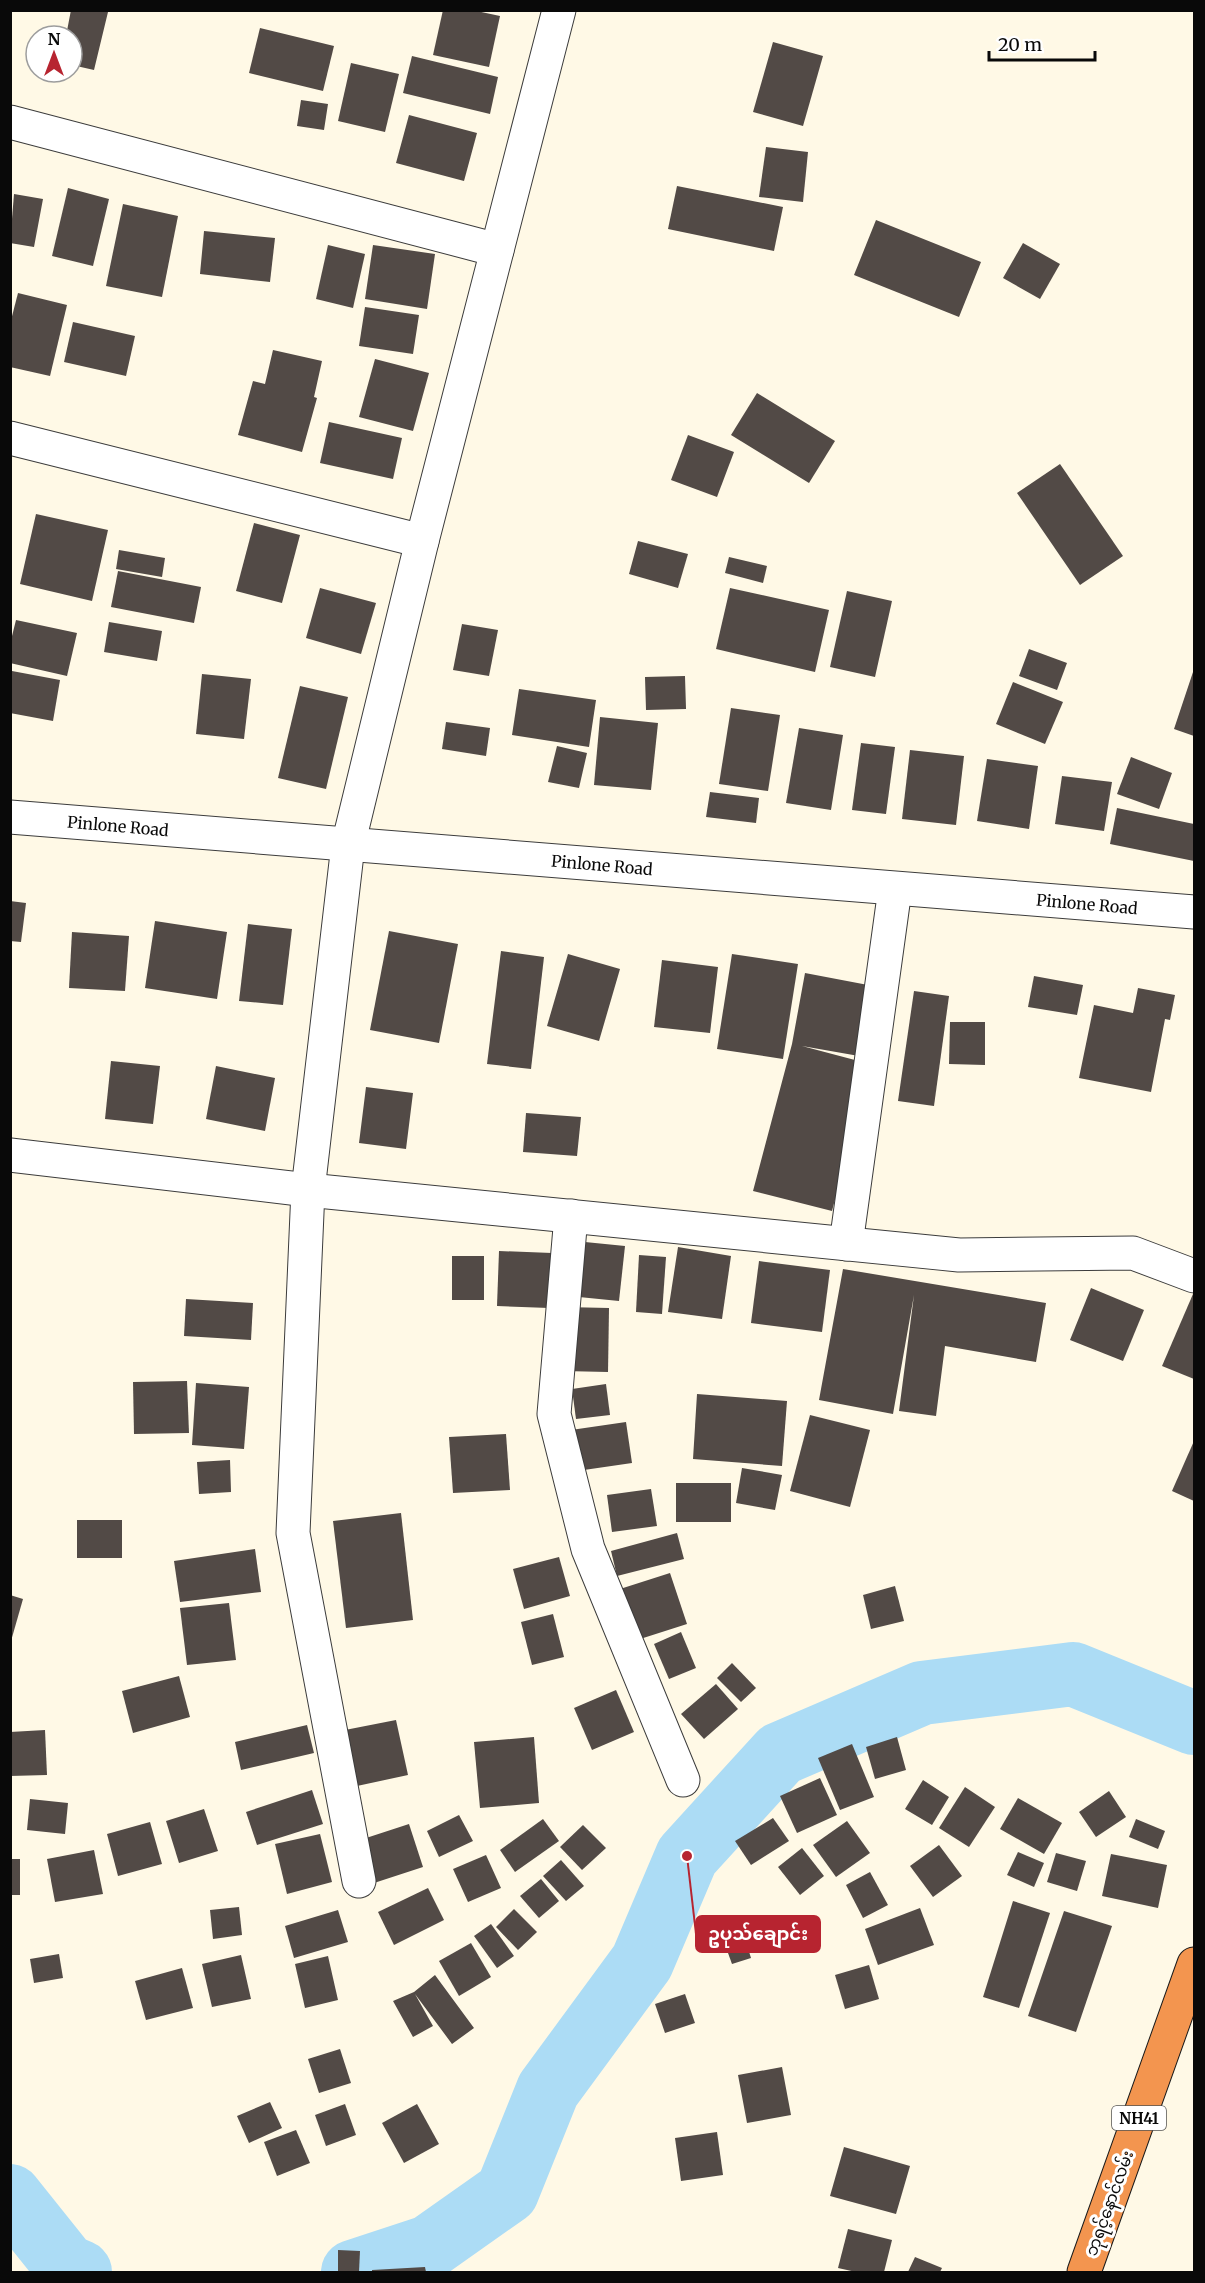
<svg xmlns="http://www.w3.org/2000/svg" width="1205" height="2283" viewBox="0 0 1205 2283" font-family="Merriweather,'Noto Sans Myanmar',serif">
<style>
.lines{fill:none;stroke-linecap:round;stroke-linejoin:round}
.river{stroke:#acdcf5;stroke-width:64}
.building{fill:#524a46}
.minor-casing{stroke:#3c3c3c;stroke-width:35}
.highway-casing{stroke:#1a1a1a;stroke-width:35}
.minor{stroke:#fff;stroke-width:33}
.highway{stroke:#f3954f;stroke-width:33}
.labels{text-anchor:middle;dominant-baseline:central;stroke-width:6;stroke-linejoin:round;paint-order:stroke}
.shield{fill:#fff;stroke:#535353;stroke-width:1.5}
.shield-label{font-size:15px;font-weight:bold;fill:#090909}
.street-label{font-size:16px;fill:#090909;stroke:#fff}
.leader{fill:none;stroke:#b72430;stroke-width:2}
.callout-dot{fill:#b72430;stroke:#fff;stroke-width:2}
.callout{fill:#b72430;stroke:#b72430;stroke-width:2}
.callout-label{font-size:18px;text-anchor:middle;font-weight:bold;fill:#fff}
</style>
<rect width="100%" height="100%" fill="#fff9e6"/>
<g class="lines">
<g class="river">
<polyline points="10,2196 66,2266 80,2272"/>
<polyline points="353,2272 429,2247 507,2192 548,2090 642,1962 687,1856 780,1754 922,1693 1073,1674 1194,1723"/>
</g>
</g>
<g class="building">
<polygon points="71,10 108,12 94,70 72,65 72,36 66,36"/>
<polygon points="443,10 472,10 500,16 489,67 433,55"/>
<polygon points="260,28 334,46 323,91 249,73"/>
<polygon points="773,42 823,56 803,126 753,112"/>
<polygon points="412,56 498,77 490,114 403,93"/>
<polygon points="351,63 399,74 385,132 338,121"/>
<polygon points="301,100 328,104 324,130 297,126"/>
<polygon points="409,115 477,133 464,181 396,163"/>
<polygon points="766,147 808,152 803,202 759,197"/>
<polygon points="677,186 783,207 774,251 668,229"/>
<polygon points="68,188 109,199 93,266 52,256"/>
<polygon points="14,194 43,199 34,247 10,243"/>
<polygon points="123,204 178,216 162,297 106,286"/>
<polygon points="876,220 981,262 959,317 854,275"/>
<polygon points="204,231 275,238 270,282 200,274"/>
<polygon points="1023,243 1060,264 1040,299 1003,278"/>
<polygon points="328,245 365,254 353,308 316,299"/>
<polygon points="373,245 435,254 427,309 365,299"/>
<polygon points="18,293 67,305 50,376 10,367 10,324"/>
<polygon points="365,307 419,315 413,354 359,346"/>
<polygon points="73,322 135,336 126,376 64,362"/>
<polygon points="273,350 322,361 314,397 317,398 302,452 238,435 253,381 265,384"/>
<polygon points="375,359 429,373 413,431 359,417"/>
<polygon points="757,393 835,441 809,483 731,435"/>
<polygon points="329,422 402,438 393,479 320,463"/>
<polygon points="688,435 734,452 717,497 671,480"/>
<polygon points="1060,464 1123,556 1080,585 1017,493"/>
<polygon points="36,514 108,530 92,601 20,584"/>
<polygon points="254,523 300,535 282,603 236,591"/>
<polygon points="638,541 688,554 678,588 629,574"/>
<polygon points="119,550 165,558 162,577 116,569"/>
<polygon points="729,557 767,566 763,583 725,573"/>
<polygon points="118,571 201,587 194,623 111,607"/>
<polygon points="320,588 376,603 361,654 306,638"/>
<polygon points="730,588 829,610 815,672 716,649"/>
<polygon points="847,591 892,601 875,677 830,667"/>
<polygon points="16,620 77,633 67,676 10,663 10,644"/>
<polygon points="109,622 162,631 157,661 104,652"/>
<polygon points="462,624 498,630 489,676 453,670"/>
<polygon points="1029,649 1067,663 1057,690 1019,676"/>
<polygon points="1194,669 1194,736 1174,729"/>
<polygon points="12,671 60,680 53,721 10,713"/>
<polygon points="202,674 251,679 244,739 196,734"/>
<polygon points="685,676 686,709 646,710 645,677"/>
<polygon points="1013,682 1063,702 1045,744 996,724"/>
<polygon points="300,686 348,697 326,789 278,778"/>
<polygon points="519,689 596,700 589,747 512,735"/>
<polygon points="731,708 780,715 768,791 719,784"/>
<polygon points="600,717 658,723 651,790 594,785"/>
<polygon points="446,722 490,728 486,756 442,749"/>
<polygon points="799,728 843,735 831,810 786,803"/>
<polygon points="861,743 895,747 886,814 852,810"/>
<polygon points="557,746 587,753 579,788 548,782"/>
<polygon points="910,750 964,756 956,825 902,819"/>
<polygon points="1131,757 1172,773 1159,809 1117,794"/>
<polygon points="987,759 1038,766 1029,829 977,821"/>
<polygon points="1062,776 1112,782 1104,831 1055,824"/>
<polygon points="710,792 759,798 756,823 706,817"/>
<polygon points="1117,808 1194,824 1194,861 1110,844"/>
<polygon points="10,901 26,903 21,942 10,941"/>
<polygon points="155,921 227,932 217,999 145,988"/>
<polygon points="248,924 292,929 283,1005 239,1001"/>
<polygon points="389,931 458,944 439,1043 370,1030"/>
<polygon points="72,932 129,936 125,991 69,988"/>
<polygon points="501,951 544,957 531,1069 487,1064"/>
<polygon points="568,954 620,969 599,1041 547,1026"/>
<polygon points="732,954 798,964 783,1059 717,1049"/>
<polygon points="662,960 718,967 710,1033 654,1027"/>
<polygon points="805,973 889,989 876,1059 802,1046 870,1064 832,1211 753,1191 792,1044"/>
<polygon points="1034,976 1083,985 1077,1015 1028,1007"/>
<polygon points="1138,988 1175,995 1170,1020 1165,1019 1151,1092 1079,1078 1094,1005 1133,1013"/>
<polygon points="914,991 949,996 934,1106 898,1101"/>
<polygon points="950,1022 985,1022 985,1065 949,1064"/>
<polygon points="111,1061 160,1066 153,1124 105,1119"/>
<polygon points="216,1066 275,1078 265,1131 206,1119"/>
<polygon points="366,1087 413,1093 406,1149 359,1143"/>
<polygon points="526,1113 581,1117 577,1156 523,1152"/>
<polygon points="575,1241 625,1246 619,1301 569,1296"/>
<polygon points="678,1247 731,1256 722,1319 668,1312"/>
<polygon points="499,1251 552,1253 549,1308 497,1306"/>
<polygon points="639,1255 666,1257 662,1314 636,1312"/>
<rect x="452" y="1256" width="32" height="44"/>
<polygon points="759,1261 830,1270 822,1332 751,1323"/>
<polygon points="843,1269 1046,1303 1036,1362 945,1346 936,1416 899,1411 914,1295 893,1414 819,1400"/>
<polygon points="1091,1288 1144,1310 1123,1361 1070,1340"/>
<polygon points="1193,1294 1194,1294 1194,1379 1162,1366"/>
<polygon points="186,1299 253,1303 251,1340 184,1336"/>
<polygon points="564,1307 609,1308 608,1372 563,1371"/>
<polygon points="187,1381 189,1433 134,1434 133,1382"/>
<polygon points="196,1383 249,1387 244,1449 192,1445"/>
<polygon points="606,1384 610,1415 576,1419 572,1389"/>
<polygon points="697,1394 787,1401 782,1466 693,1459"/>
<polygon points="810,1415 870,1430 850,1507 790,1491"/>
<polygon points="626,1422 632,1463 577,1471 571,1430"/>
<polygon points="506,1434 510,1490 453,1493 449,1437"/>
<polygon points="1194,1441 1194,1501 1172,1491"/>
<polygon points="230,1460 231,1492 199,1494 197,1462"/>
<polygon points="742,1468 782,1475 775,1510 736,1503"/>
<rect x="676" y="1483" width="55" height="39"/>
<polygon points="651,1489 657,1526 612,1532 607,1495"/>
<polygon points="401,1513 413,1620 346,1628 333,1521"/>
<rect x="77" y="1520" width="45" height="38"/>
<polygon points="677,1533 684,1559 617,1576 611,1551"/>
<polygon points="255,1549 261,1592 180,1602 174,1561"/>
<polygon points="559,1557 570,1596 524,1609 513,1569"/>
<polygon points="670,1573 687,1624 637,1640 620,1589"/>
<polygon points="895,1586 904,1621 871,1629 863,1595"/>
<polygon points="10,1595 23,1599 11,1641 10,1641"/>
<polygon points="229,1603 236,1660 187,1665 180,1608"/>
<polygon points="553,1614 564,1657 532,1665 521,1622"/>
<polygon points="681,1632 696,1668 669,1679 654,1644"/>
<polygon points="732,1663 756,1688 741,1702 717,1678"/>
<polygon points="179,1676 190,1717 133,1733 122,1691"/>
<polygon points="716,1684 738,1709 704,1739 681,1714"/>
<polygon points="616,1690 634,1732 592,1750 574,1708"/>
<polygon points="396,1720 408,1775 357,1786 345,1730"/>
<polygon points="307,1725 314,1753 241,1770 235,1742"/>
<polygon points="45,1730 47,1775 10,1776 10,1732"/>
<polygon points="534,1737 539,1803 480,1808 474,1742"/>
<polygon points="897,1737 906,1770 875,1779 866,1747"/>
<polygon points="852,1744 874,1797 840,1810 818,1758"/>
<polygon points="820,1778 837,1815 797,1833 780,1796"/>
<polygon points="923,1780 949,1797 932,1825 905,1809"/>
<polygon points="965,1787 995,1807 969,1847 939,1828"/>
<polygon points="312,1790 323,1824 257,1845 246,1812"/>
<polygon points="1109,1791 1126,1817 1096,1837 1079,1812"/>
<polygon points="1018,1798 1062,1823 1044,1854 1000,1829"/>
<polygon points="30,1799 68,1803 65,1834 27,1830"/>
<polygon points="204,1809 218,1851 179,1863 166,1821"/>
<polygon points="459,1815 473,1841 439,1857 427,1831"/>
<polygon points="773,1818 789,1841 751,1865 735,1841"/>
<polygon points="543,1819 559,1841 515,1872 500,1850"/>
<polygon points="1136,1819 1165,1831 1158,1849 1129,1837"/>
<polygon points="847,1821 870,1853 836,1877 813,1845"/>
<polygon points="150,1822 162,1864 118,1876 107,1834"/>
<polygon points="409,1824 423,1867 374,1883 360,1840"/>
<polygon points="583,1825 606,1848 582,1870 560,1847"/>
<polygon points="320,1834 332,1882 287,1894 275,1844"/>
<polygon points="939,1845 962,1876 933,1897 910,1866"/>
<polygon points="802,1848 824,1876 800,1895 778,1867"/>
<polygon points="94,1850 103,1894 55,1902 47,1859"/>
<polygon points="1018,1852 1044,1863 1034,1887 1007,1875"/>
<polygon points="1056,1853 1086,1861 1077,1891 1047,1882"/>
<polygon points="1111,1854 1167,1865 1158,1908 1102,1896"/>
<polygon points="486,1855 501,1888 468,1902 453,1869"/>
<rect x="10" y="1859" width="10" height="36"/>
<polygon points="561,1860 584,1886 566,1901 543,1876"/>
<polygon points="870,1872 888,1905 863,1918 846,1885"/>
<polygon points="541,1879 559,1901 539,1918 520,1896"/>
<polygon points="428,1888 444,1920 394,1945 378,1912"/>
<polygon points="1013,1901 1050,1913 1019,2008 983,1997"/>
<polygon points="239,1907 242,1935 213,1939 210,1910"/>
<polygon points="920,1908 934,1945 878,1965 865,1929"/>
<polygon points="514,1909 537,1932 518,1950 496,1927"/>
<polygon points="338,1910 348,1942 294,1958 285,1926"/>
<polygon points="1064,1911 1112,1926 1076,2032 1028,2016"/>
<polygon points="491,1924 514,1956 497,1968 474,1936"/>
<polygon points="744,1936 751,1958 732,1964 724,1942"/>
<polygon points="471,1943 491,1977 459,1996 439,1961"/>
<polygon points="59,1954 63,1978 34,1983 30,1959"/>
<polygon points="241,1955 251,1999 212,2007 202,1964"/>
<polygon points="328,1956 338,2000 305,2008 295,1964"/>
<polygon points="869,1965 879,1999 845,2009 835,1975"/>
<polygon points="182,1968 193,2008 146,2020 135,1981"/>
<polygon points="435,1975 474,2028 452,2044 415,1994 433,2026 413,2037 393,2001 414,1992"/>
<polygon points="685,1994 695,2023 665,2033 655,2004"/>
<polygon points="340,2049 351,2083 319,2093 308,2059"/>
<polygon points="782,2067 791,2115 747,2123 738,2075"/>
<polygon points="270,2102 282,2128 249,2143 237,2116"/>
<polygon points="345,2104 356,2135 326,2146 315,2115"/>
<polygon points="417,2104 439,2144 404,2163 382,2123"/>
<polygon points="296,2130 310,2163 277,2176 264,2142"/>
<polygon points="717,2132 723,2175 681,2181 675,2138"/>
<polygon points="844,2147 910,2166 896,2214 830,2196"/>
<polygon points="848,2229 892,2240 884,2272 856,2272 838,2268"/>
<polygon points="338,2250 360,2251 359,2272 338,2272"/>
<polygon points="915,2257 942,2268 940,2272 908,2272"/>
<polygon points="425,2267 426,2272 372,2272 372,2270"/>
</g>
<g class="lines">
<defs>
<g id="minor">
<polyline points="10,122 497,250"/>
<polyline points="10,438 422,541"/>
<polyline points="10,817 1194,912"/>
<polyline points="10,1155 308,1190 959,1255 1133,1253 1194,1276"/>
<polyline points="571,1216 554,1414 588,1549 683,1780"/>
<polyline points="846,1244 895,889"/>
<polyline points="359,1881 293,1533 308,1190 348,845 422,541 559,10"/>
</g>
<polyline id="highway" points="1084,2272 1194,1964"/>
</defs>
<use href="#minor" class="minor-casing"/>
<use href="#highway" class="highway-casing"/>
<use href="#minor" class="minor"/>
<use href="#highway" class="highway"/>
</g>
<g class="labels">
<rect class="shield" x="1112" y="2106" width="54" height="24" rx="4.5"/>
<g class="shield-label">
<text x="1139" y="2118">NH41</text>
</g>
<g class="street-label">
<text transform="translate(118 826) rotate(5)">Pinlone Road</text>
<text transform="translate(602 865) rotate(5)">Pinlone Road</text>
<text transform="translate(1087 904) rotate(5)">Pinlone Road</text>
<text transform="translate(1109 2203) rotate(-70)">ဘုရင့်နောင်လမ်း</text>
</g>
</g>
<path class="leader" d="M687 1856L696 1934"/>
<circle class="callout-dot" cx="687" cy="1856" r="6"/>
<rect class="callout" x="696" y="1916" width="124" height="36" rx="6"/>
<g class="callout-label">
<text x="758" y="1940">ဥပုသ်ချောင်း</text>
</g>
<rect width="1205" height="2283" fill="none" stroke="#090909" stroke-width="24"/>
<g transform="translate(54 54)"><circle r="28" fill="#ffffff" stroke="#9d9d9d" stroke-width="1.5"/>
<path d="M0-4.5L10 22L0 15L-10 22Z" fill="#b72430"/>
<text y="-9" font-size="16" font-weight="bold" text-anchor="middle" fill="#090909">N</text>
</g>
<path d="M989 51v9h106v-9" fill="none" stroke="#090909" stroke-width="3"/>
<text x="998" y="51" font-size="18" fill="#090909" stroke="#ffffff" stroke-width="4.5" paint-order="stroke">20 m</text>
</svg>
